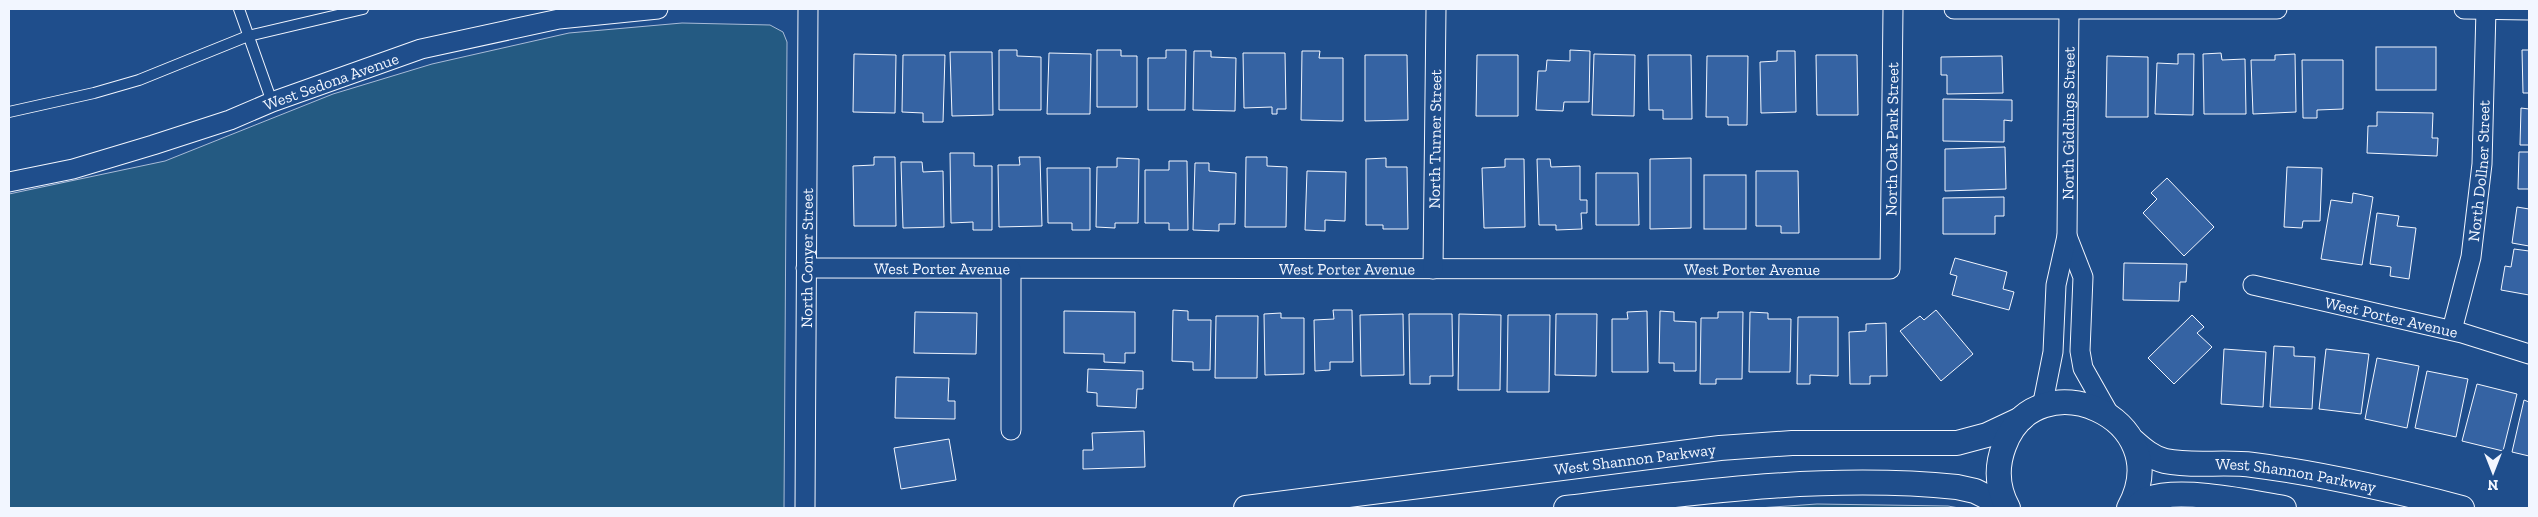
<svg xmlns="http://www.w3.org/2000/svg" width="2538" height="517" viewBox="0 0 2538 517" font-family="'Zilla Slab',serif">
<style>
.green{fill:#245a82;stroke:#a8bbd7}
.building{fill:#3563a3;stroke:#f2f6ff}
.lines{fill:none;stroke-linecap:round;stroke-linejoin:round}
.service-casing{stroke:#f2f6ff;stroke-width:12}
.minor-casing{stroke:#f2f6ff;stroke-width:21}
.tertiary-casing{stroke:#f2f6ff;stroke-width:26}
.service{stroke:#1f4e8c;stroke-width:10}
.minor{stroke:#1f4e8c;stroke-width:19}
.tertiary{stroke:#1f4e8c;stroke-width:24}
.labels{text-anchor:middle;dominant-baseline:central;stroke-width:4;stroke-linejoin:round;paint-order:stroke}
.street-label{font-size:16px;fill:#f2f6ff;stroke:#1f4e8c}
</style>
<rect width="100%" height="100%" fill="#1f4e8c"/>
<g class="green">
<polygon points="682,23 770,25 783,32 787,42 784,508 9,508 9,194 165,161 333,94 432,64 569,33"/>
<polygon points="1817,504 1948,506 1959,508 1758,508"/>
</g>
<g class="building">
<rect x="2376" y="47" width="60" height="43"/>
<polygon points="999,50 1017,50 1017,56 1041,57 1041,110 999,110"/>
<polygon points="1097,50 1121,50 1121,56 1137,56 1137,107 1097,107"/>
<polygon points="1166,50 1186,50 1185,110 1148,110 1148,58 1166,58"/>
<polygon points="1570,50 1590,51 1589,102 1564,102 1563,111 1536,110 1538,71 1546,71 1547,60 1570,61"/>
<polygon points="2522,50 2529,50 2529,93 2523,93"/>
<polygon points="1194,51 1211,51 1211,57 1236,58 1235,111 1193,110"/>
<polygon points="1302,51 1320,51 1319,58 1343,58 1343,121 1301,120"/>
<polygon points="1777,51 1795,51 1796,112 1761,113 1760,62 1777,61"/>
<polygon points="950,52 992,52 993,115 952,116"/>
<polygon points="1049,53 1091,54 1090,114 1047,114"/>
<polygon points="1243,53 1285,53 1286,109 1277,109 1277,114 1272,114 1272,107 1244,108"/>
<polygon points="2221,53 2222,60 2245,59 2246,114 2204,114 2203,54"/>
<polygon points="854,54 896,55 895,113 853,112"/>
<polygon points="1594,54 1635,55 1634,116 1592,115"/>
<polygon points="2178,54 2194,54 2193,115 2155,114 2157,63 2178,64"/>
<polygon points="2295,54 2296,112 2253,114 2251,60 2275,60 2275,55"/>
<polygon points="903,55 945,55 943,122 923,122 923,113 902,112"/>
<polygon points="1365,55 1407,55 1408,120 1365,121"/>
<polygon points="1477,55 1518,55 1518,116 1476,116"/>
<polygon points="1648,55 1691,55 1692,119 1663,119 1663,110 1649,110"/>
<polygon points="1816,55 1857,55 1858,115 1817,115"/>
<polygon points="1707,56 1748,56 1747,125 1728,125 1728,117 1706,117"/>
<polygon points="2002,56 2003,93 1947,94 1947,75 1941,75 1941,57"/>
<polygon points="2107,56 2148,57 2148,117 2106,117"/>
<polygon points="2302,60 2343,60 2343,109 2317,110 2317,118 2303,118"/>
<polygon points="1943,99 2012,100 2012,121 2004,120 2004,142 1943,141"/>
<polygon points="2521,108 2529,109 2529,145 2520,145"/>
<polygon points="2377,112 2433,113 2432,138 2438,138 2437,156 2367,153 2368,126 2377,126"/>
<polygon points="2005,147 2006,189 1945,191 1945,149"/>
<polygon points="2519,152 2529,152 2529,189 2518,189"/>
<polygon points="950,153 974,153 974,166 992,166 992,230 973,230 973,222 951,223"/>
<polygon points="874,157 895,157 896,226 854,226 853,166 874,165"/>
<polygon points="1019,157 1040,157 1042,226 999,227 998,165 1020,165"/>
<polygon points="1246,157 1267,157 1267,166 1287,167 1286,227 1245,227"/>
<polygon points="1117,158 1139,159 1138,223 1115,223 1115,228 1096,227 1097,167 1117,167"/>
<polygon points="1386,158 1386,167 1407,167 1408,229 1383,229 1383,225 1366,225 1366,159"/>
<polygon points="1691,158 1691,228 1650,229 1650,159"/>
<polygon points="1505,159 1524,159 1525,227 1484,228 1482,168 1505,167"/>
<polygon points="1537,159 1550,159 1551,167 1580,166 1580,200 1587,200 1587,213 1581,213 1582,229 1556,230 1556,225 1539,225"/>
<polygon points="1169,161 1187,161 1188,230 1169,230 1169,223 1145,223 1145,170 1169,170"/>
<polygon points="901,162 922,162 923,172 943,171 944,227 903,228"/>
<polygon points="1195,163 1209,163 1209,171 1236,173 1235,224 1219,224 1219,231 1193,230"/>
<polygon points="2287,167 2322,168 2320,221 2303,221 2302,228 2284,227"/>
<polygon points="1047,168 1090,168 1090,230 1072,230 1072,223 1048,223"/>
<polygon points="1307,171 1346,172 1345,221 1325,220 1325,231 1305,230"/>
<polygon points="1756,171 1798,171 1799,233 1781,233 1781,226 1756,226"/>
<polygon points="1596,173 1638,173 1639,225 1596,225"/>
<rect x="1704" y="175" width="42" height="54"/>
<polygon points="2167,178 2214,227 2184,256 2143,213 2157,199 2151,193"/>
<polygon points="2353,193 2373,197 2362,265 2321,259 2331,200 2352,203"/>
<polygon points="2004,197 2004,216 1995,216 1995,234 1943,234 1943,198"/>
<polygon points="2517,207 2529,209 2529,246 2512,243"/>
<polygon points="2377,213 2399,216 2397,226 2416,228 2409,279 2390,276 2391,267 2370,264"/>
<polygon points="2514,249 2529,251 2529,295 2501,290 2505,266 2511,267"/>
<polygon points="1955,258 2007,272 2003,289 2014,292 2009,310 1952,295 1957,276 1950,274"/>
<polygon points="2124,263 2187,264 2186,282 2180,282 2179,301 2123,300"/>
<polygon points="1173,310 1188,311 1188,320 1211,320 1210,370 1193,370 1193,362 1172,361"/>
<polygon points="1333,310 1352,310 1353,362 1330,362 1330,370 1315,371 1314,320 1334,319"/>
<polygon points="1936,310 1973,354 1941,381 1900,331 1920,316 1924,320"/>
<polygon points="1064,311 1135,312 1135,353 1125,353 1125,363 1104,362 1104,354 1064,353"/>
<polygon points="1647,311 1648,372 1612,372 1612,319 1628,319 1627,312"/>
<polygon points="1660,311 1674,312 1674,321 1696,322 1696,371 1674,371 1674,363 1659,363"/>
<polygon points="915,312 977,313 976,354 914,353"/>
<polygon points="1718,312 1743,312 1742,379 1716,379 1716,384 1700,384 1701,318 1718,318"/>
<polygon points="1750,312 1768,313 1768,319 1791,319 1790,372 1749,372"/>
<polygon points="1281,313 1281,318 1304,318 1304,374 1265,375 1264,314"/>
<polygon points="1403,314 1404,375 1361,376 1360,315"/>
<polygon points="1409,314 1452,314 1453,376 1430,376 1430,384 1410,384"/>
<polygon points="1459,314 1501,315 1500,390 1458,390"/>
<polygon points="1556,314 1597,314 1596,376 1555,375"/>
<polygon points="1508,315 1550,315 1549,392 1507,392"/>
<polygon points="2192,315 2204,327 2197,333 2212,347 2174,384 2148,358"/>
<polygon points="1216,316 1258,316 1257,378 1215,378"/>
<polygon points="1798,317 1838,317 1838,376 1810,375 1810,384 1797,384"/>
<polygon points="1886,323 1887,376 1870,376 1870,384 1850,384 1849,332 1866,331 1866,324"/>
<polygon points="2274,346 2294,347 2294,356 2315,357 2312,409 2270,407"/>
<polygon points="2224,349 2266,352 2263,407 2221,404"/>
<polygon points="2326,349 2369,354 2361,414 2319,409"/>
<polygon points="2377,358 2419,366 2407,428 2365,419"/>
<polygon points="1088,369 1143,371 1143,389 1137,389 1136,408 1097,406 1097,393 1087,392"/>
<polygon points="2427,371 2468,379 2456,437 2415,428"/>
<polygon points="896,377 949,378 948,401 955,401 955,419 895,418"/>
<polygon points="2477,384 2517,394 2503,451 2462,441"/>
<polygon points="2524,400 2529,402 2529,456 2512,452"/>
<polygon points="1144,431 1145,467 1083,469 1083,450 1093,450 1092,433"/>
<polygon points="949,439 956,480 901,489 894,448"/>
</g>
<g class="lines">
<defs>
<g id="service">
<polyline points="239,9 272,102"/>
<polyline points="9,112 94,93 139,80 248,36 363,9"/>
</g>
<g id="minor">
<polyline points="1954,9 2277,9"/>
<polyline points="2464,9 2529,10"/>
<path id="s1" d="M9,182L73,169L153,145L230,120L272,102L421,49L559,19L658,9"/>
<polyline points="2067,236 2083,277 2080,351 2083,368 2109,414"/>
<path id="s2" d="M806,268L1890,269L1893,9"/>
<polyline points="1011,269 1011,430"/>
<path id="s3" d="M1433,269L1436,9"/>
<path id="s4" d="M2253,285L2462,333L2529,354"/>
<path id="s5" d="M2452,330L2471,257L2482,164L2486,9"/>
<path id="s6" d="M2042,407L2053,352L2056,285L2067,236L2069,9"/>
<path id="s7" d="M805,508L808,9"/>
</g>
<g id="tertiary">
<path id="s8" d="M2133,441C2142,449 2152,458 2165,461C2193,467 2224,461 2253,465C2324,474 2393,490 2462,508"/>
<path id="s9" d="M1246,508L1720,448L1792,443H1957L1987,435L2021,419"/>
<path d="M1566,508C1696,492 1826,474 1957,487L1975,491L2007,507"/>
<path d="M2008,508C1997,488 1996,467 2004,446C2036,357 2179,417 2129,508"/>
<path d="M2135,508C2139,505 2143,501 2148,499C2181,487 2250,502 2284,508"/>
</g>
</defs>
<use href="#service" class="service-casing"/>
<use href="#minor" class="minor-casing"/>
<use href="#tertiary" class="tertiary-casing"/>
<use href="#service" class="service"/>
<use href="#minor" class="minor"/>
<use href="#tertiary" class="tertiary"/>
</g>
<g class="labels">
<g class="street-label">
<text stroke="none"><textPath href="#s1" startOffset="338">West Sedona Avenue</textPath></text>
<text stroke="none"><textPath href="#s6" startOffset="286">North Giddings Street</textPath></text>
<text stroke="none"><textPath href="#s3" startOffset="130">North Turner Street</textPath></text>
<text stroke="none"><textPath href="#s2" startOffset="1214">North Oak Park Street</textPath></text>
<text stroke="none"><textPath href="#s5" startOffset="162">North Dollner Street</textPath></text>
<text stroke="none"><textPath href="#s7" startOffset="250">North Conyer Street</textPath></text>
<text stroke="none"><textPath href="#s2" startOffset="136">West Porter Avenue</textPath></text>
<text stroke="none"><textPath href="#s2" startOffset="541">West Porter Avenue</textPath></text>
<text stroke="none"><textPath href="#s2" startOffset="946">West Porter Avenue</textPath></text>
<text stroke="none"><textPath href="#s4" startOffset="142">West Porter Avenue</textPath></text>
<text stroke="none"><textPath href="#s9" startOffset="392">West Shannon Parkway</textPath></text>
<text stroke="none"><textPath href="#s8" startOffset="170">West Shannon Parkway</textPath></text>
</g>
</g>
<rect width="2538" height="517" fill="none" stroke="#f2f6ff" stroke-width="20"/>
<g transform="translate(2493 472) rotate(180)" stroke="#1f4e8c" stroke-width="4" paint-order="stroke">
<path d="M0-4L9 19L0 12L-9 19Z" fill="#f2f6ff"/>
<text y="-8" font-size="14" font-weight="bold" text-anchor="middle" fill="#f2f6ff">N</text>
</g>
</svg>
